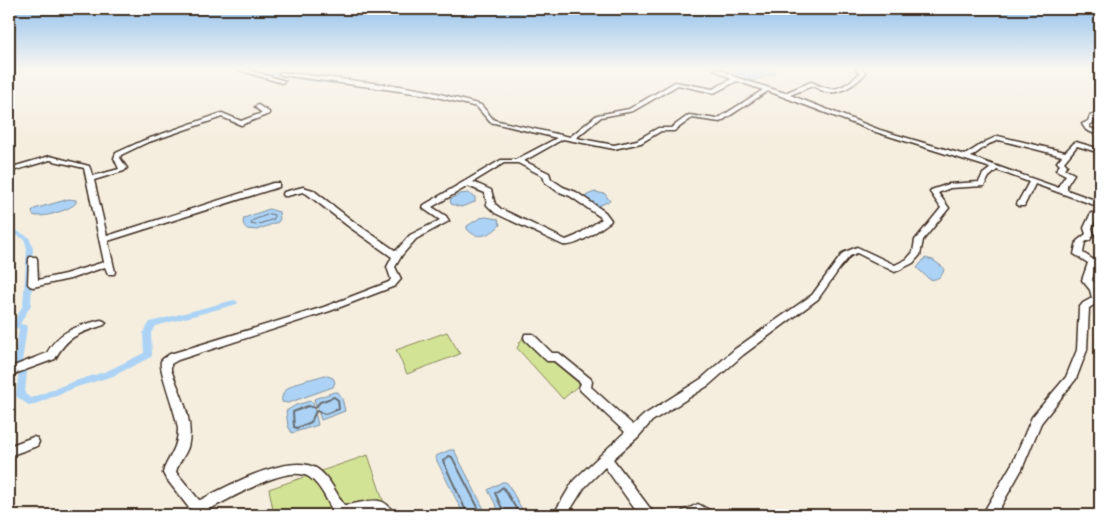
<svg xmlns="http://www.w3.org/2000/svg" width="1109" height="524" viewBox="0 0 1109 524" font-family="'Indie Flower',sans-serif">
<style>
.green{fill:#d3e396;stroke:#87865a}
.water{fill:#acd3f5;stroke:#7f8f9f}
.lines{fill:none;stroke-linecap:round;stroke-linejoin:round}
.shore-far1{stroke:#686e74;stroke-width:1}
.shore{stroke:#686e74;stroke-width:2}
.canal{fill:#acd3f5;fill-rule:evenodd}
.minor-casing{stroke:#3b2a1e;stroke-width:3}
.minor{fill:#fff;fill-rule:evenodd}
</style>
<rect width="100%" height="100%" fill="#f5eedf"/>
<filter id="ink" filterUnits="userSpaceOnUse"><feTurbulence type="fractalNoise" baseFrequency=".02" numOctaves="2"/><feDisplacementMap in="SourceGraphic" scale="10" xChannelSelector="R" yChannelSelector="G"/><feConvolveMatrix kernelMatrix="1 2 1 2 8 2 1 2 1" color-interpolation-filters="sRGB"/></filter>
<g filter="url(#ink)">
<g class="green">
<polygon points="447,332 460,354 407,374 396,350"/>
<polygon points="523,337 580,384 563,399 517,348"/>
<polygon points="368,455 388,515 274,515 269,489"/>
</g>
<g class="water">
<polygon points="738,69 772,69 776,73 749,82 733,77 732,71"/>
<polygon points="595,192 605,194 610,201 598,206 585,198 587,195"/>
<polygon points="468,193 475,197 475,202 461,207 451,204 450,199 460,194"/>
<path d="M69,199L76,200V203C70,210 41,219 33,215L32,211L34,209Z"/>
<polygon points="269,209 279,212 280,219 278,222 257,230 246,229 243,223 244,218"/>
<path d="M486,217L498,219L500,225C491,235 477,241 467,229V226L480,218Z"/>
<path d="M925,258L933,260L944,268C944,276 936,281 929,279L917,268Z"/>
<path d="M325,375L333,378L335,382L333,387L288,403L282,402C279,383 310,380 325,375Z"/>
<polygon points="334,392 338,392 342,398 345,411 321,420 314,399"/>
<polygon points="310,401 313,402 318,425 292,433 288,426 286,411 296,405"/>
<polygon points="450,450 454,450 487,515 464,515 436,459 436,456"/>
<polygon points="502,482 506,482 508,484 525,515 501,515 488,490"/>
</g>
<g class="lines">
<polygon class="shore-far1" points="270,214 274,215 274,219 256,225 251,224 252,221"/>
<g class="shore">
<polygon points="334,397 338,400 339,409 325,414 316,411 311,422 297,428 294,427 293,412 308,406 315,408 320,402"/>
<polyline points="468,515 443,461 449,456 452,457 482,515"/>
<polyline points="505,515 495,493 503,487 520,515"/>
</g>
<g class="canal">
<polygon points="248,70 276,73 332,82 364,85 366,86 364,87 322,83 253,73 248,72"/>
<polygon points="9,227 29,237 33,248 31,305 20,324 26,325 27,327 22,362 27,370 25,394 31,398 72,382 107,371 144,353 143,333 150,322 234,300 238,302 237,304 156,326 151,333 152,355 151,357 113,376 77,387 30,406 17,397 16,395 19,370 14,362 19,329 13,327 12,325 23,305 27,248 24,239 9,231"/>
</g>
<defs>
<g id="minor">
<polygon points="236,69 245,69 285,81 282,83"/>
<path d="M714,69H720L735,77L785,93L811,82C817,84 821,87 827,88C838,92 852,81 860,73L855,69H861L865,72V74C856,84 840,95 826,92C821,91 817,87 812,86L790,95L880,130L965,155L985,142L998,136L1065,152L1074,143L1076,142L1100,149V153L1077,146L1064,162L1067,165L1064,169L1074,174L1067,185V190L1100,202V207L1035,184L1024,206H1018L1017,204L1029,182L997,170L989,177L984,186L950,188L938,193L949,208L923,240L920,255L913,263L895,272L857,253L850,256L840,268L818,299L743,355L709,385L652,421L638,437L613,459L652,511L654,515H639L605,467L584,488L567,515H553L574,480L625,432L581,391L579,388L581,383L554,361H547L525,340L524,337L525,334H533L552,353H559L591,379L592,382L591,387L633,425L644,415L701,379L735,349L812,295L843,253L857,247L895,265L907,259L913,252L915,240L941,208L930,192L931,190L949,184L979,182L983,174L991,168L876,132L768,91L720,122L692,118L674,131H661L641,143L614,149L563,139L524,161L549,173L551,179L563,187L576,192L605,212L611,220L610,222C597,230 579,247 563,245L495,213L487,205L485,193L468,186L432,207L446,216L449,221L416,239L402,255L395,267L401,279L395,286L330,311L178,360L171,364V370C180,393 195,421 188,447C185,456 178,463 176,472L199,500H200C226,487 288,452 316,468C329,476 336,493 344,505C362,505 384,490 394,515H379L375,512H372L357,515H335C328,503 321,485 309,477C285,462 224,504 201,513L189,508L165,477L163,473L164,469C170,455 178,447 178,429C177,415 158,368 161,361C163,358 167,356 170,354L324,307L389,282L391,279L387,267L392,257L348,226L307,194L303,192L287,196H284L283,194L284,192L303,187L313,190L354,222L396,251L410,235L440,220L424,209L423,207L424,205L501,160H515L557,138L490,122L477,107L429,95L282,75L279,73L280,72L400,86L429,91L481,105L494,120L570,137L597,115L629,109L675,82L713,89L731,79ZM737,81L763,90L717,119L689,115L671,128H658L637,140L614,145L576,138L601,117L633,111L678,85L714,93ZM999,140L1062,156L1057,162L1060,165L1056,170L1066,175L1059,185V188L971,157L989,144ZM504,163H518L543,176L545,182L557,191L570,196L599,216L602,219L576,236L566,240L501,209L495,204L491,190L473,182Z"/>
<polygon points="258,105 269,112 269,114 241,125 222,117 146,143 121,155 120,158 127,168 124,171 94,180 107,236 273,183 279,183 279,187 108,241 115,272 114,274 108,274 105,267 70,279 33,287 30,286 28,284 29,259 30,257 36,257 37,259 38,280 65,274 104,262 84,168 50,160 9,172 9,168 50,156 89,166 93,176 119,169 114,158 116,153 142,141 222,113 241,121 262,113 255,107"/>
<polygon points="1100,112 1100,116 1095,118 1093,123 1089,125 1090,128 1100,132 1100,136 1086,130 1082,124 1088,121 1090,116"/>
<polygon points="1091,213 1100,213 1100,217 1097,217 1092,228 1094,234 1090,240 1085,242 1083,253 1097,262 1092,280 1099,289 1100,301 1089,308 1087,350 1076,379 1041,423 1022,469 996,515 982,515 1013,462 1032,417 1066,377 1077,350 1079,308 1083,303 1092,298 1090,290 1082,280 1088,263 1074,254 1077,241 1086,234 1084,228"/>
<path d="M101,320L104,321L106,323L104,325C80,333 68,335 55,359L9,376V368L47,353C59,330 78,326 101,320Z"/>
<polygon points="33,437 37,438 39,442 37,446 9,456 9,446"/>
<polygon points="698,504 711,511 713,515 681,515 683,511"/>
</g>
</defs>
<use href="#minor" class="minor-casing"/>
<use href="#minor" class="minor"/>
</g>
</g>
<linearGradient id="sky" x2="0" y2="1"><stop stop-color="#90c0ed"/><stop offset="0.48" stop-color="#faf7f1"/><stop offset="1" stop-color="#faf7f1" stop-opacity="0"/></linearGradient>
<rect width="1109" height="143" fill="url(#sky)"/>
<rect width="1109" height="524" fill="none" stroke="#fff" stroke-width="30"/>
<rect x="15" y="15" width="1079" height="494" fill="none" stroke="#3b2a1e" stroke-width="2" filter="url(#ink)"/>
</svg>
